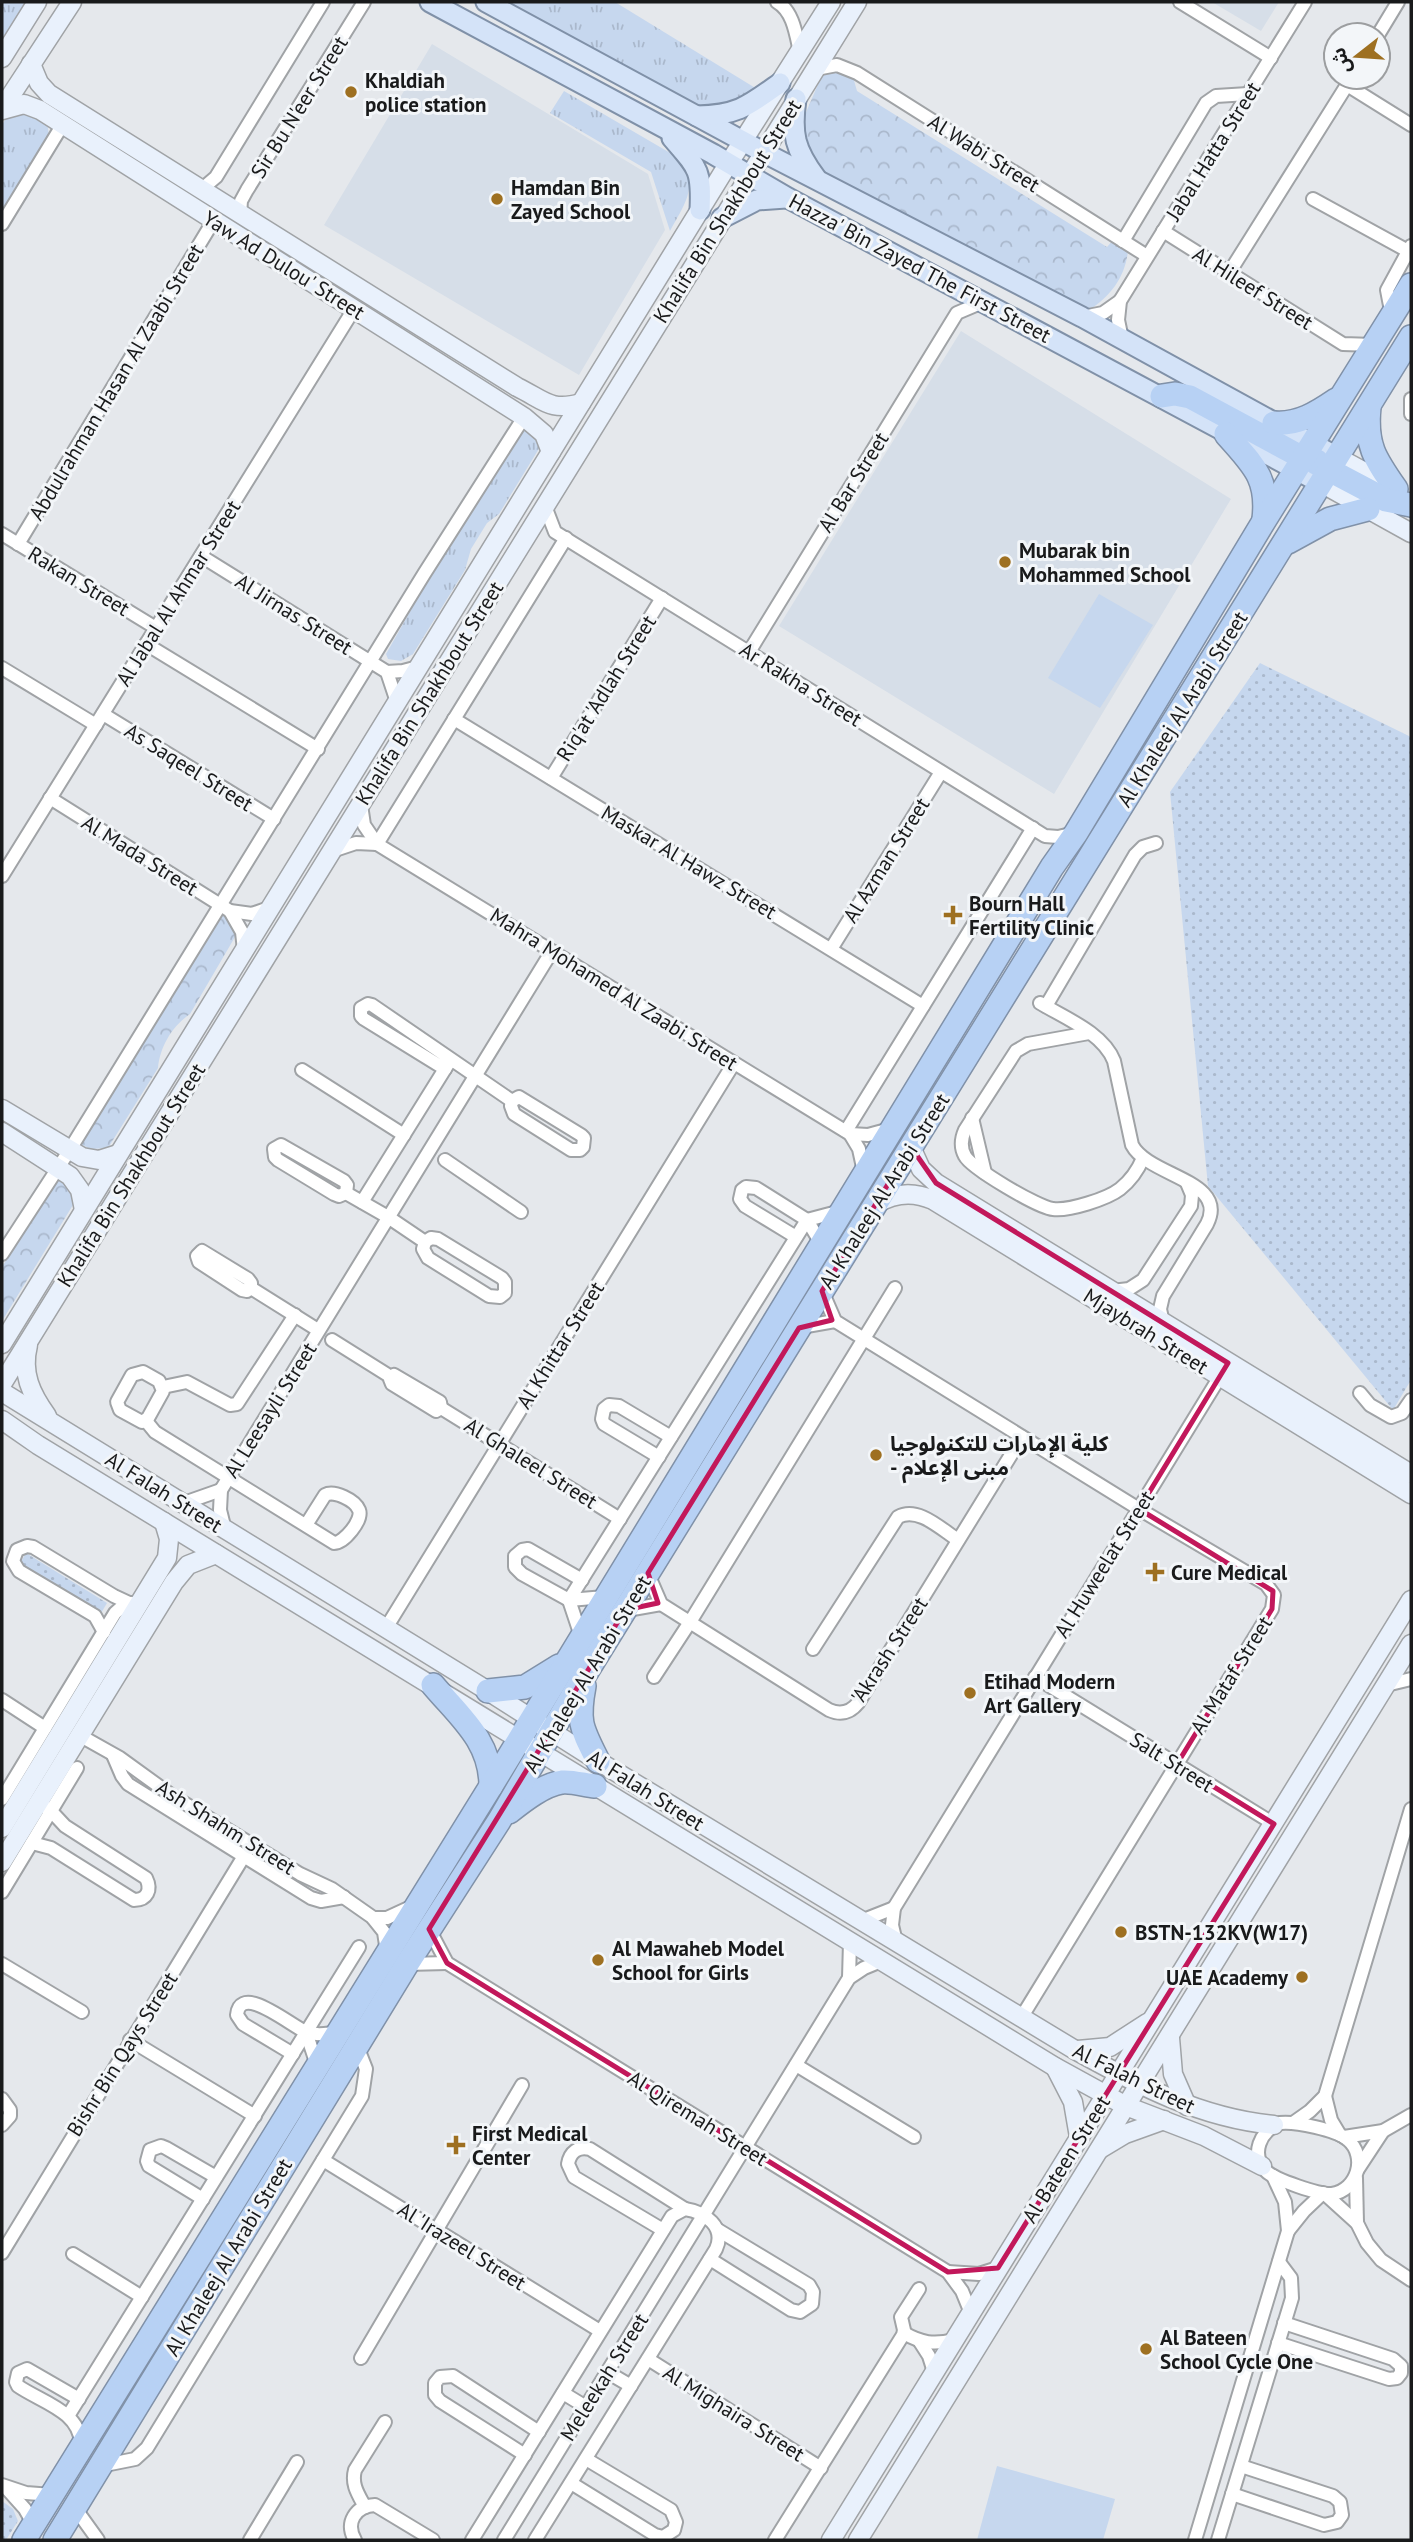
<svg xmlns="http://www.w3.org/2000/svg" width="1413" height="2542" viewBox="0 0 1413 2542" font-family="'PT Sans','Noto Sans Arabic',sans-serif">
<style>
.built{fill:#d6dee8}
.grass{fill:url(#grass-tufts)}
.forest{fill:url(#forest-crowns)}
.park{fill:url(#park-dots)}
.pitch{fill:#c6d7ee}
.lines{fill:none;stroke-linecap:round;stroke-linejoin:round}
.street-casing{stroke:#a0a3a6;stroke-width:16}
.secondary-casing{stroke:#a0a3a6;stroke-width:21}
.primary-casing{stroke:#8091a8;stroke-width:23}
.highway-casing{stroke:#8091a8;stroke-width:26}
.street{stroke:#fff;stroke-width:12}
.secondary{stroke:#e9f1fc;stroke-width:18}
.primary{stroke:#d4e3f8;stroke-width:19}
.highway{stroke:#b7d1f4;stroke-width:23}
.marked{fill:none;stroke:#c2185b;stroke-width:5;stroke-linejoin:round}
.poi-dot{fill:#9e7021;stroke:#f3f6f9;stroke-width:2.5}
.labels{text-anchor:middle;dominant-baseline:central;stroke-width:6;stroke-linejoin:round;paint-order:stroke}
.poi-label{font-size:21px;font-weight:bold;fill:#191a1b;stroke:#f3f6f9;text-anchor:start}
.street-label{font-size:21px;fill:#191a1b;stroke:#f3f6f9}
</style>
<defs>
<pattern id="grass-tufts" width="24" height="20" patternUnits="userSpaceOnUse" patternTransform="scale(1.75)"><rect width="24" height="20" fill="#c6d7ee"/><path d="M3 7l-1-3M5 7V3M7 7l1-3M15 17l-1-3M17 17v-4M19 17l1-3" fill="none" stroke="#aab8cc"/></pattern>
<pattern id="forest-crowns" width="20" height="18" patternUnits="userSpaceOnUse" patternTransform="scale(1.75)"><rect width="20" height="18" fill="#c6d7ee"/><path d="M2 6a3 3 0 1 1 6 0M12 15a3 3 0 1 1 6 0" fill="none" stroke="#aab8cc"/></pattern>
<pattern id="park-dots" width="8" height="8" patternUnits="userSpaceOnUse" patternTransform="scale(1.75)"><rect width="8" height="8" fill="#c6d7ee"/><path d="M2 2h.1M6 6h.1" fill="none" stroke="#aab8cc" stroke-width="1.8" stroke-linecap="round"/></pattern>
</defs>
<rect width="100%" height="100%" fill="#e5e8ec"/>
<g class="built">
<polygon points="1212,2 1279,2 1261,31"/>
<polygon points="432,44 648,174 665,230 579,375 324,225"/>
<polygon points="961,331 1231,499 1054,794 779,626"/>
</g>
<g class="grass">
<polygon points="2,2 27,2 2,42"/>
<polygon points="504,2 615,2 757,89 745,102 708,108 690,102"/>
<path d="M564,91L684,161C697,190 684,205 670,231L651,172L550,113Z"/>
<polygon points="20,108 47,120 49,137 2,212 2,125 9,113"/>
<polygon points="531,424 540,447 499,514 487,523 471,549 465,570 413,654 401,661 388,659 386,654 462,520 516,436"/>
</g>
<g class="forest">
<path d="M836,69L853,77L857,91L1107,247L1114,239L1123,243L1128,251C1125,277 1111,296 1089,310L1072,305L820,172L798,131L822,75Z"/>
<path d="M218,915L230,916L235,926V937L190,1014C172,1026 160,1047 158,1068L108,1148L91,1149L82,1145L81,1140Z"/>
<polygon points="65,1177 76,1200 2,1321 2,1267 56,1180"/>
</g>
<g class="park">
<polygon points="1260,663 1411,737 1411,1380 1393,1410 1208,1186 1170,792"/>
<polygon points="26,1553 107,1603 97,1620 16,1570"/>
<polygon points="2,2501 13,2509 18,2521 6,2540 2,2540"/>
</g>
<g class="pitch">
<polygon points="1099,594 1153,625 1100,708 1048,678"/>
<polygon points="997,2466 1115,2499 1103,2540 977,2540"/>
</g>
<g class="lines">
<defs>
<g id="street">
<path d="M777,2C793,11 796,34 800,52"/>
<polyline points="1180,2 1271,58"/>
<polyline points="1378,35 1398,2"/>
<polyline points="816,69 837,65 857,73 1147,256"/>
<polyline points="1347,85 1411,125"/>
<polyline points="202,189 216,177 323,2"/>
<polyline points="1313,199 1408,251"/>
<polyline points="240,214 241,201 247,190 364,2"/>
<polyline points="2,224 63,124"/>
<polyline points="1163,231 1343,344 1374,345"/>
<polyline points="1123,241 1206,103 1216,96 1248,94"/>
<polyline points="1229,273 1352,77"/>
<polyline points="1392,316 1387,290 1411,246"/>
<polyline points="1083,317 1103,313 1120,301"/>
<polyline points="1122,339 1118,320 1120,301 1305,2"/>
<polyline points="1411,399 1411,414"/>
<polyline points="545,506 555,532 1045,836 1058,837 1075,833"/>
<polyline points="2,534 156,628"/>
<polyline points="18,544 214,220"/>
<polyline points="201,556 387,672 397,702"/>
<polyline points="146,644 318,749"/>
<polyline points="749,652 957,313 983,302"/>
<polyline points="2,668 96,725"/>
<polyline points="387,672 403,671 418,667"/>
<polyline points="103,714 274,819"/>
<polyline points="454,719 923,1006"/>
<polyline points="551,778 662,598"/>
<polyline points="50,798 230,911 252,914 269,908"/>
<polyline points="361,805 364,825 377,844 850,1134 868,1135 890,1129"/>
<polyline points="377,844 566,538"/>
<polyline points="332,851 356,843 377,844"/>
<polyline points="2,876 354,309"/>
<polyline points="230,911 242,932 244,950"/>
<polyline points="831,949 941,772"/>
<path d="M1040,1003C1065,1018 1103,1033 1114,1061L1132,1145C1149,1177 1229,1180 1207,1224L1163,1296L1160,1309L1163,1323"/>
<polyline points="1046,1006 1135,855 1143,847 1156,843"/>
<path d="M1089,1033L1028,1044L1016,1051L965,1130C961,1139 960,1147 965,1156C971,1168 1039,1208 1053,1209C1069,1211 1107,1199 1120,1189C1130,1181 1138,1170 1143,1158"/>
<polyline points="445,1069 364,1019 361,1016 361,1008 368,1004 372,1005 512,1101"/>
<polyline points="302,1070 404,1135"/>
<polygon points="519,1097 581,1135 584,1138 583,1147 580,1150 571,1150 514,1114 511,1106 512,1101"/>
<polyline points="972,1118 985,1173"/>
<polyline points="846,1131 1033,828"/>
<polyline points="850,1134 859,1149 864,1172"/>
<polygon points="281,1145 344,1181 347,1185 346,1193 339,1196 334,1194 278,1160 275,1157 274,1149"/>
<polyline points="445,1160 521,1212"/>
<polyline points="346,1193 388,1217 425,1242"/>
<polyline points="362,1202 448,1064"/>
<polyline points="807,1220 841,1211"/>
<polyline points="796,1237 745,1206 740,1199 742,1190 746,1187 756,1188 807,1220 822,1245"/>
<polygon points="431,1238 438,1239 502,1278 505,1282 505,1293 500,1297 489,1296 428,1258 423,1249 425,1242"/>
<polygon points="202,1251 248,1279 251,1283 251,1288 247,1291 242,1290 199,1262 197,1256"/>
<polyline points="2,1254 69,1151 424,574 524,417"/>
<polyline points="251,1288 318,1330"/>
<polyline points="822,1291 835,1321 1139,1509 1266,1584 1274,1595 1272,1609 1021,2018"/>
<polyline points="1112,1291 1129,1289 1143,1280 1191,1206 1192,1195 1187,1183"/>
<polyline points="801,1327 835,1321"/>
<polyline points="332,1340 391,1377"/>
<polygon points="143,1372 159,1381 163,1391 148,1418 142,1422 120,1410 117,1402 132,1375"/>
<polygon points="394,1375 440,1402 441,1408 436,1411 392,1384 390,1379"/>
<polyline points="163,1387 187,1382 230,1405 237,1404 295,1315"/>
<polyline points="1360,1393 1370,1405 1391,1417 1402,1413 1411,1400"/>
<polyline points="441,1408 620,1519"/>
<path d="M146,1421L155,1432L334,1543C344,1543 363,1520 359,1510C355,1500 334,1490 325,1495L306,1525"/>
<polyline points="659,1457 604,1424 602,1419 604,1409 609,1405 619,1406 671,1437"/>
<polyline points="184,1503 221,1490"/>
<polyline points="225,1530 220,1510 221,1490 552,951"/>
<path d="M648,1574L661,1604L829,1710C840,1715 850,1713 858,1703L1022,1437"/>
<polyline points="582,1580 528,1549 522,1550 515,1556 515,1567 522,1574 569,1600 605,1597"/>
<polyline points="569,1600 807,1220"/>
<polyline points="569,1600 581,1636"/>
<polyline points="627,1610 661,1604"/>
<polyline points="386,1628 734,1063"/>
<polyline points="104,1632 95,1616 19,1571 13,1561 17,1550 27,1546 33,1547 114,1596 129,1603"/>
<path d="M813,1649L898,1517C918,1506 941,1529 958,1540"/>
<polyline points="654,1677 690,1622 895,1288"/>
<polyline points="1035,1677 1274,1824"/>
<polyline points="1386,1685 1411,1679"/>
<polyline points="2,1700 45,1728"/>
<polyline points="79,1735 120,1758 171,1795 300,1874 332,1889 372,1917 384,1932 387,1952"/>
<polyline points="113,1755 122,1776 128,1784 311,1898 321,1901 344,1897"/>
<polyline points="2,1799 115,1613 124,1605 132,1603"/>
<path d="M32,1843L51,1848L134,1900C147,1900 152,1890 146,1878L65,1826L51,1811L38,1802"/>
<polyline points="2,1892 77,1768"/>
<polyline points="373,1918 387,1918 413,1906"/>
<polyline points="861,1921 894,1908"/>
<polyline points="429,1929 447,1963 948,2272 962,2291 971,2313"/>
<polyline points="896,1942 892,1925 894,1908 1224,1370"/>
<polyline points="2,1964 82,2012"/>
<polyline points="407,1964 447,1963"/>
<polyline points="849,1978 850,1942"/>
<polyline points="306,2032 317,2065"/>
<polyline points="130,2040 255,2116"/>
<path d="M293,2054L243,2024L237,2015C240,1982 291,2026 306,2032C317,2036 329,2034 340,2031"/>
<polyline points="796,2065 914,2137"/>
<polyline points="1325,2096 1331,2120 1340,2135"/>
<polyline points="2,2099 10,2110 10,2116 2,2125"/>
<path d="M1280,2123C1294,2121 1337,2130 1348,2140C1367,2156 1358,2190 1332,2194C1320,2195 1275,2180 1266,2171C1250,2154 1260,2131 1280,2123Z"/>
<polyline points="1293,2123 1310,2111 1325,2096 1411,1809"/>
<polyline points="1344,2137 1383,2131 1411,2115"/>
<polyline points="323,2160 600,2331"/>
<polyline points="1358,2169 1383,2131"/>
<polyline points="1356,2178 1357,2223"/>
<polyline points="1325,2194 1357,2223 1367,2243 1381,2260 1411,2280"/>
<polyline points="203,2199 149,2166 147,2161 150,2150 161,2146 166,2148 216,2177"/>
<path d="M663,2230L574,2177L568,2164C570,2152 578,2146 590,2149L685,2209"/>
<polyline points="1288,2231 1304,2211 1323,2193"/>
<polyline points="2,2253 244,1856"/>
<polyline points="73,2254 142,2297"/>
<polyline points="710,2259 791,2310 800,2312 812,2304 813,2292 809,2285 718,2230"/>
<polyline points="948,2272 979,2274 998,2268"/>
<path d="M904,2333C921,2343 934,2345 954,2340"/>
<polyline points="920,2342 929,2356 934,2372"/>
<polyline points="1278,2343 1389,2379 1397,2378 1401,2373 1401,2366 1393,2359 1284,2323"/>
<polyline points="361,2358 522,2085"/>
<polyline points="648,2359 821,2468"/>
<polyline points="607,2372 631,2386"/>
<polyline points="563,2393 586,2407"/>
<path d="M79,2399L27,2369L18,2373L16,2382L18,2386C41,2402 80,2411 81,2444"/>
<polyline points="68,2416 359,1947"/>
<polyline points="525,2455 440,2401 435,2395 435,2383 440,2377 453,2376 539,2432"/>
<polyline points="100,2466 135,2459 147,2448 362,2096 366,2069 357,2046"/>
<polyline points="571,2483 655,2535 663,2537 674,2530 676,2522 671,2510 586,2459"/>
<polyline points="2,2485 26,2493 52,2495"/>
<polyline points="8,2490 25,2509 34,2525"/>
<polyline points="1232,2494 1324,2525 1337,2522 1342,2515 1340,2502 1333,2496 1241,2466"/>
<path d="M365,2507C358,2494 351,2484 355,2470L385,2422"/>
<polyline points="75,2508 98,2540"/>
<polyline points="250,2540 297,2462"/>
<path d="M355,2540C345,2523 355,2506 375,2505L433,2540"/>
<path d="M472,2540L672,2216L685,2209C705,2212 726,2227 716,2249L535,2540"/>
<polyline points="504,2540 849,1978 864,1968 881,1961"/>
<polyline points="775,2540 903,2335 904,2330 901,2317 919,2289"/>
<polyline points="1195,2540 1288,2231 1285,2202 1273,2176"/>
<polyline points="1218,2540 1292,2298 1291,2278 1279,2262"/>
</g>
<g id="secondary">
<polyline points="2,58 37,2"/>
<path d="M31,64L39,83L49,94L517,387C544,400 550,412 581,403"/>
<polyline points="2,109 72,2"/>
<polyline points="2,110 24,104 40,110 524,417 544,434 551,452"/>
<polyline points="1337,457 1396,489"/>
<polyline points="1321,483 1411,533"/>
<polyline points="2,1109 82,1157 99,1160 118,1154"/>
<polyline points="2,1132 70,1176 80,1190 84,1210"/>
<polyline points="911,1147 921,1169 936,1183 1411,1474"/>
<path d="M876,1204C894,1193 913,1191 933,1200L1411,1494"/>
<polyline points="2,1344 722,174 831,2"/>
<path d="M28,1345C21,1373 31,1394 47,1416"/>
<polyline points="2,1384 857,2"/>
<path d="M2,1392L488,1691L598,1761L1075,2050C1138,2085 1200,2118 1274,2125"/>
<polyline points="2,1420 38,1445 1055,2067 1126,2106 1204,2136 1262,2166"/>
<polyline points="2,1828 167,1558 169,1539 164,1522"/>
<polyline points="2,1862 174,1582 188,1565 216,1554"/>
<polyline points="1170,2038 1173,2074 1187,2106"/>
<polyline points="1078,2050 1110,2047 1147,2023"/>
<polyline points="1055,2067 1073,2102 1079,2137"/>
<polyline points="1100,2149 1125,2134 1164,2120"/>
<polyline points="831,2540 1411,1600"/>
<polyline points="858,2540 1411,1644"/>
</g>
<g id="primary">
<polyline points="430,2 713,154 788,198 1321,483"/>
<polyline points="486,2 763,152 1082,317 1337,457"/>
<path d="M796,99C791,134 795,150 816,178"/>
<path d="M697,116C738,115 748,106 780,83"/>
<path d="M672,138C698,168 702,170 700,210"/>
<polyline points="722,218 757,200 786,198"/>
</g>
<g id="highway">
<polyline points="1162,396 1175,394 1190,397 1303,458 1317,461"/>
<path d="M1369,407C1365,445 1375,459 1396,489"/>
<path d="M1274,423C1298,425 1317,413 1336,400"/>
<path d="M1226,434C1252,464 1269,477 1264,519"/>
<polyline points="1316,463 1386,500 1411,505"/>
<polyline points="1288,542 1330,519 1368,509"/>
<path d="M433,1685C460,1717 491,1741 491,1786"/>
<path d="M584,1686C577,1723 582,1729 598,1761"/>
<polyline points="488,1691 525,1687 559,1666"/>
<path d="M509,1812C523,1801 543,1785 562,1782C572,1781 585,1785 595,1786"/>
<polyline points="24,2540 491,1786 1052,867 1076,833 1264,521 1411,285"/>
<polyline points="55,2540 407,1964 499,1821 586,1673 1411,337"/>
</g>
</defs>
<use href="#street" class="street-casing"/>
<use href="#secondary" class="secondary-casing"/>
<use href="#primary" class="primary-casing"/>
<use href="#highway" class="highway-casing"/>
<use href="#street" class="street"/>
<use href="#secondary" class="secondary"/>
<use href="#primary" class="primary"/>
<use href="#highway" class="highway"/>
</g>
<path class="marked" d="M911,1147L936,1183L1228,1363L1139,1509L1273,1591L1272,1609L1177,1764L1274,1824L998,2268L948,2272L447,1963L429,1929L625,1610L658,1603L648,1573L799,1328L832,1320L822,1291Z"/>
<g class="poi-dot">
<circle cx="351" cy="92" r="7"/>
<circle cx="497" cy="199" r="7"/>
<circle cx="1005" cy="562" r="7"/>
<path d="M949.5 904.5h7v7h7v7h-7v7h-7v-7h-7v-7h7z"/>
<circle cx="876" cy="1455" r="7"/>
<path d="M1151.5 1561.5h7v7h7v7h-7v7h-7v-7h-7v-7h7z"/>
<circle cx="970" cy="1693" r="7"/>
<circle cx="1121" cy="1932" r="7"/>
<circle cx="598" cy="1960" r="7"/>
<circle cx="1302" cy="1977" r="7"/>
<path d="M452.5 2134.5h7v7h7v7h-7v7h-7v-7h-7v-7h7z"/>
<circle cx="1146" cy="2349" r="7"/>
</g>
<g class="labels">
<g class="poi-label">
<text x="365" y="80">Khaldiah<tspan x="365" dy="24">police station</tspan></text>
<text x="511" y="187">Hamdan Bin<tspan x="511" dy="24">Zayed School</tspan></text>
<text x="1019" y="550">Mubarak bin<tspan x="1019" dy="24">Mohammed School</tspan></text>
<text x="969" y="903">Bourn Hall<tspan x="969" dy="24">Fertility Clinic</tspan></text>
<text x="890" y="1443">كلية الإمارات للتكنولوجيا<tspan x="890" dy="24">- مبنى الإعلام</tspan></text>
<text x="1171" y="1572">Cure Medical</text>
<text x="984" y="1681">Etihad Modern<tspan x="984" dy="24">Art Gallery</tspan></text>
<text x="1135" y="1932">BSTN-132KV(W17)</text>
<text x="612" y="1948">Al Mawaheb Model<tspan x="612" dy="24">School for Girls</tspan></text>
<text x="1288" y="1977" text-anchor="end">UAE Academy</text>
<text x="472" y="2133">First Medical<tspan x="472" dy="24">Center</tspan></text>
<text x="1160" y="2337">Al Bateen<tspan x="1160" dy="24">School Cycle One</tspan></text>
</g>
<g class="street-label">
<text transform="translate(299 107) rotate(-58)">Sir Bu N'eer Street</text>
<text transform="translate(1213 151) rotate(-58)">Jabal Hatta Street</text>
<text transform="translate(984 153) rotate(32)">Al Wabi Street</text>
<text transform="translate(727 211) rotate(-58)">Khalifa Bin Shakhbout Street</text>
<text transform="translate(284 265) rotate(32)">Yaw Ad Dulou' Street</text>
<text transform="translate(920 268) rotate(28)">Hazza' Bin Zayed The First Street</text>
<text transform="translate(1253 288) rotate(32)">Al Hileef Street</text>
<text transform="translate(116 382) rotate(-59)">Abdulrahman Hasan Al Zaabi Street</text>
<text transform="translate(853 482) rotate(-58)">Al Bar Street</text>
<text transform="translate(79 581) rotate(31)">Rakan Street</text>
<text transform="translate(178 593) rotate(-58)">Al Jabal Al Ahmar Street</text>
<text transform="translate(294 614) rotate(32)">Al Jirnas Street</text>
<text transform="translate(801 684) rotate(32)">Ar Rakha Street</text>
<text transform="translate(606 688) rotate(-58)">Riq'at 'Adlah Street</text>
<text transform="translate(429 693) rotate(-58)">Khalifa Bin Shakhbout Street</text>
<text transform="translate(1182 709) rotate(-58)">Al Khaleej Al Arabi Street</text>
<text transform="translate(189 767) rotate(32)">As Saqeel Street</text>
<text transform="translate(140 855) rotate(32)">Al Mada Street</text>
<text transform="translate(886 860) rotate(-58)">Al Azman Street</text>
<text transform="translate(689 862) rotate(31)">Maskar Al Hawz Street</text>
<text transform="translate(614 989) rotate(32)">Mahra Mohamed Al Zaabi Street</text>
<text transform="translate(131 1175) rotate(-58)">Khalifa Bin Shakhbout Street</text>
<text transform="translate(884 1191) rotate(-58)">Al Khaleej Al Arabi Street</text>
<text transform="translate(1146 1331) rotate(32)">Mjaybrah Street</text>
<text transform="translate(560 1345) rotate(-58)">Al Khittar Street</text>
<text transform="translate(270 1410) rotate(-58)">Al Leesayli Street</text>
<text transform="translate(531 1463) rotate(32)">Al Ghaleel Street</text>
<text transform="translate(164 1492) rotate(32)">Al Falah Street</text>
<text transform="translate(1104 1564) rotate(-58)">Al Huweelat Street</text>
<text transform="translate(889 1650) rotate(-57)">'Akrash Street</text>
<text transform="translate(587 1674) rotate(-59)">Al Khaleej Al Arabi Street</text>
<text transform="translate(1231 1675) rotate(-58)">Al Mataf Street</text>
<text transform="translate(1172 1762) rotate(32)">Salt Street</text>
<text transform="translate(646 1790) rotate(32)">Al Falah Street</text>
<text transform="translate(226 1827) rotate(32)">Ash Shahm Street</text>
<text transform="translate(122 2054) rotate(-58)">Bishr Bin Qays Street</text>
<text transform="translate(1134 2078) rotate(26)">Al Falah Street</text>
<text transform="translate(698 2118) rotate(32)">Al Qiremah Street</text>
<text transform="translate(1066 2159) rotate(-58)">Al Bateen Street</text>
<text transform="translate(462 2246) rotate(32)">Al 'Irazeel Street</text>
<text transform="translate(228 2257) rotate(-59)">Al Khaleej Al Arabi Street</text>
<text transform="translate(604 2377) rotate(-58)">Meleekah Street</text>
<text transform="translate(734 2413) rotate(32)">Al Mighaira Street</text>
</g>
</g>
<rect width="1413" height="2542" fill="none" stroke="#191a1b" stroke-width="7"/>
<g transform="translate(1357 56) rotate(253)"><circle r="33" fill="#f3f6f9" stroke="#9c9ea0" stroke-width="2"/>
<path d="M0-5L12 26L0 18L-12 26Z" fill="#9e7021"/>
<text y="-10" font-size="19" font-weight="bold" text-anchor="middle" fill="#191a1b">ش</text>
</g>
</svg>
